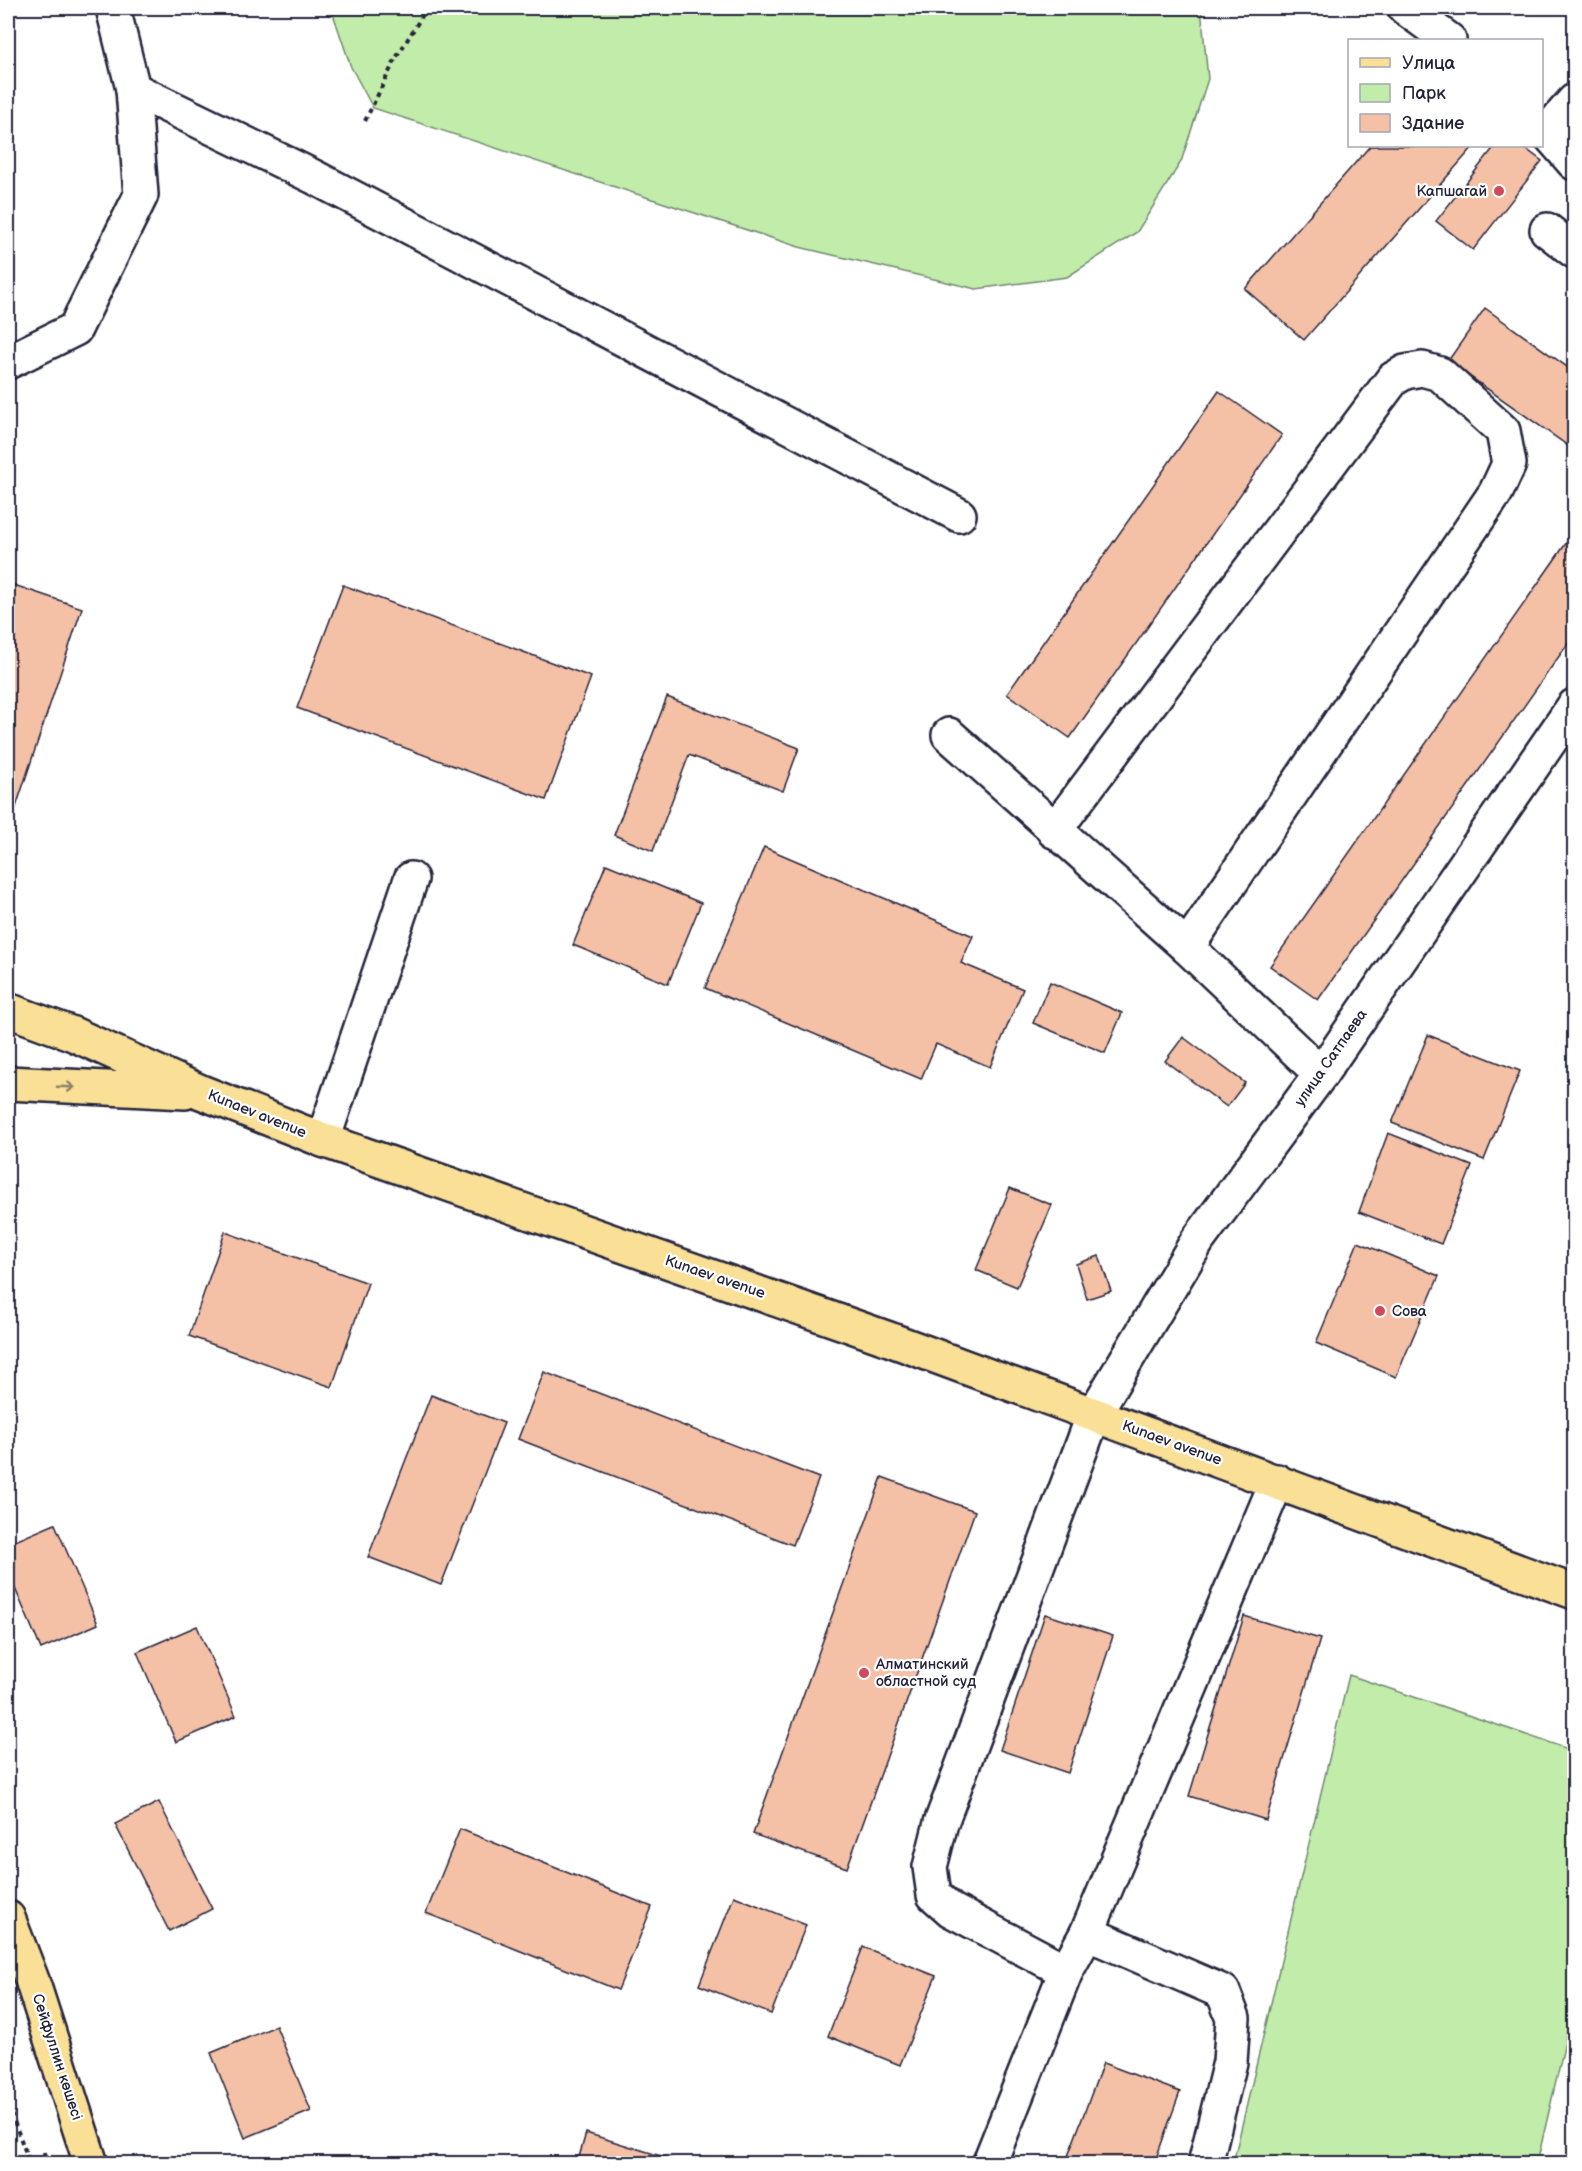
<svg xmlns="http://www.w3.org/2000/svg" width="1582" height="2171" viewBox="0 0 1582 2171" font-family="'Balsamiq Sans',sans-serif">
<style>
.green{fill:#c1eca9;stroke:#728772;stroke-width:1.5}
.building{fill:#f4c0a6;stroke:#22223b;stroke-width:1.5}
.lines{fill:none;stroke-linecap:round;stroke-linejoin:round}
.minor-casing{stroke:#22223b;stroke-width:38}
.major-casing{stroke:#22223b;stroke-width:38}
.path{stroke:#22223b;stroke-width:4;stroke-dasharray:4.5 4.5;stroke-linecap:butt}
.minor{stroke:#fff;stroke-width:33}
.major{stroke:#fadf96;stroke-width:33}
.oneway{stroke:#8e8068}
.poi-dot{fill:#d1495b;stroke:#fff;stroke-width:2}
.labels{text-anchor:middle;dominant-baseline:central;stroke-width:4.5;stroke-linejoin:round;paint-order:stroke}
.poi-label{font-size:15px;fill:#22223b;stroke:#fff;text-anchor:start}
.street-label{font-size:15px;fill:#22223b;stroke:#fff}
</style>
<rect width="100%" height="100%" fill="#fff"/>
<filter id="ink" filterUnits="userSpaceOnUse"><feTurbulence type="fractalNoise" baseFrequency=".0167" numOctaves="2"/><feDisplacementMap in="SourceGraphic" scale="12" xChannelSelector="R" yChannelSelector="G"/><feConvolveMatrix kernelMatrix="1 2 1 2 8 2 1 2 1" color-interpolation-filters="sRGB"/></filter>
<g filter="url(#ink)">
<g class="green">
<polygon points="331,8 1201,8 1208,79 1181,162 1137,232 1067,277 976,289 799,247 373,108 351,67"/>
<polygon points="1349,1675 1574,1751 1574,2004 1537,2163 1233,2163"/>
</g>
<g class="building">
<polygon points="1370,146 1474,146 1304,340 1245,289"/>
<polygon points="1495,146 1522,146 1542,161 1473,250 1436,221"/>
<polygon points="1485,308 1574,372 1574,450 1448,361"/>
<polygon points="1219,391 1282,435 1070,738 1007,694"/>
<polygon points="1574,532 1574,635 1318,1000 1270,966"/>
<polygon points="8,583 82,608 15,810 8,808"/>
<polygon points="343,585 591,677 546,800 297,708"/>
<polygon points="667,697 799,748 783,791 689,755 653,851 614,835"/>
<polygon points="764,847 973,936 961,963 1023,989 990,1067 936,1044 921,1079 705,988"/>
<polygon points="606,864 701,903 668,984 573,945"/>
<polygon points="1050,982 1122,1013 1105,1053 1033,1023"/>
<polygon points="1428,1035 1520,1071 1484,1160 1392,1123"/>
<polygon points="1183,1037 1245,1083 1227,1107 1165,1061"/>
<polygon points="1388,1133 1472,1166 1441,1244 1359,1212"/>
<polygon points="1010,1188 1052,1205 1017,1287 976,1270"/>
<polygon points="225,1232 368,1283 332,1387 189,1336"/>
<polygon points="1358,1242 1439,1276 1396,1377 1316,1343"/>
<polygon points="1099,1256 1111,1291 1087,1299 1076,1264"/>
<polygon points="544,1372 819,1478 793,1545 518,1439"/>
<polygon points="431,1395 504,1423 441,1585 368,1557"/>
<polygon points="882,1477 975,1511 847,1868 753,1834"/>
<polygon points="55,1524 98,1624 41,1649 8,1572 8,1544"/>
<polygon points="1045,1614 1113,1636 1068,1773 1000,1750"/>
<polygon points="1244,1616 1320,1639 1266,1820 1189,1796"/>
<polygon points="197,1626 236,1716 176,1742 137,1652"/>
<polygon points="159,1802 212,1909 169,1931 115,1824"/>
<polygon points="460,1829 652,1907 618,1990 426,1913"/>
<polygon points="734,1896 806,1925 771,2014 699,1985"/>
<polygon points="863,1947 936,1976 900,2065 828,2036"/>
<polygon points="276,2026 311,2111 245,2138 211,2053"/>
<polygon points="1103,2063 1180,2092 1154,2164 1065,2164"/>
<polygon points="586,2133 687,2164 577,2164"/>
</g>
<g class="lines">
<defs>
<g id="minor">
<polyline points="1405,8 1449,40"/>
<polyline points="133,89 314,177 959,515"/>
<polyline points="1574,101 1547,132 1574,163"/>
<polyline points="1547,230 1574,251"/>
<polyline points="8,362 75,329 141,195 133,89 113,8"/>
<polyline points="949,735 1187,947 1321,1074"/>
<polyline points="1054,831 1393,379 1405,372 1422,369 1440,374 1503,431 1509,464 1496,492 1187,947"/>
<polyline points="323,1140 411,879"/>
<polyline points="1087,1933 1223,1992 1233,2018 1230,2062 1205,2164"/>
<polyline points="1066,1971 951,1910 934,1895 930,1867 941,1823 1094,1414 1198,1240 1321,1074 1574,706"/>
<polyline points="989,2164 1066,1971 1087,1933 1277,1481"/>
</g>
<g id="major">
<polyline points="8,1010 73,1034 201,1092 323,1140 889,1339 1574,1592"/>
<polyline points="8,1083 185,1092"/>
<polyline points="8,1918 32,1980 91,2164"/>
</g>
</defs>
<use href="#minor" class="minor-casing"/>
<use href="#major" class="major-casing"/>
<g class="path">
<polyline points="365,121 396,58 427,8"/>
<polyline points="8,2105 30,2164"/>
<polyline points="44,2152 45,2164"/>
</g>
<use href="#minor" class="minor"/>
<use href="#major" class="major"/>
</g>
<defs><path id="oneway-shaft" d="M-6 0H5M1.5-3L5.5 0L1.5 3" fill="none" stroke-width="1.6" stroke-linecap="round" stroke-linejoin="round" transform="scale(1.5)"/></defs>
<use class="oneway" href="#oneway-shaft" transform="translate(66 1087) rotate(2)"/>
</g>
<g class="poi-dot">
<circle cx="1499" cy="191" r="6"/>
<circle cx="1380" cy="1311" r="6"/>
<circle cx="864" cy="1673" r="6"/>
</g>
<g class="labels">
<g class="poi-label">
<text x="1487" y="191" text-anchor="end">Капшагай</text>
<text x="1392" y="1311">Сова</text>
<text x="876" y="1664">Алматинский<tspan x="876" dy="17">областной суд</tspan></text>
</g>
<g class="street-label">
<text transform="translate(1331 1058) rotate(-55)">улица Сатпаева</text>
<text transform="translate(257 1114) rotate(22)">Kunaev avenue</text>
<text transform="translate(715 1277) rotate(19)">Kunaev avenue</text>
<text transform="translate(1172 1443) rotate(20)">Kunaev avenue</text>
<text transform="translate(57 2057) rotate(72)">Сейфуллин көшесі</text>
</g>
</g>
<rect width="1582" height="2171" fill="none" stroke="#fff" stroke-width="30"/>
<rect x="15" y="15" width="1552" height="2141" fill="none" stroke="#22223b" stroke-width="2" filter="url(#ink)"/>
<rect x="1348" y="39" width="195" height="108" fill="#ffffff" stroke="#a7a7b1" stroke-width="1.5"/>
<rect x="1360" y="58" width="30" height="9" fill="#fadf96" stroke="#a7a7b1" stroke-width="1.5"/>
<text x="1402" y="69" font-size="18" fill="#22223b">Улица</text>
<rect x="1360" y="84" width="30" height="18" fill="#c1eca9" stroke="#a7a7b1" stroke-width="1.5"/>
<text x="1402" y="99" font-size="18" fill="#22223b">Парк</text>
<rect x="1360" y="114" width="30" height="18" fill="#f4c0a6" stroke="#a7a7b1" stroke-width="1.5"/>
<text x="1402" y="129" font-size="18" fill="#22223b">Здание</text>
</svg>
